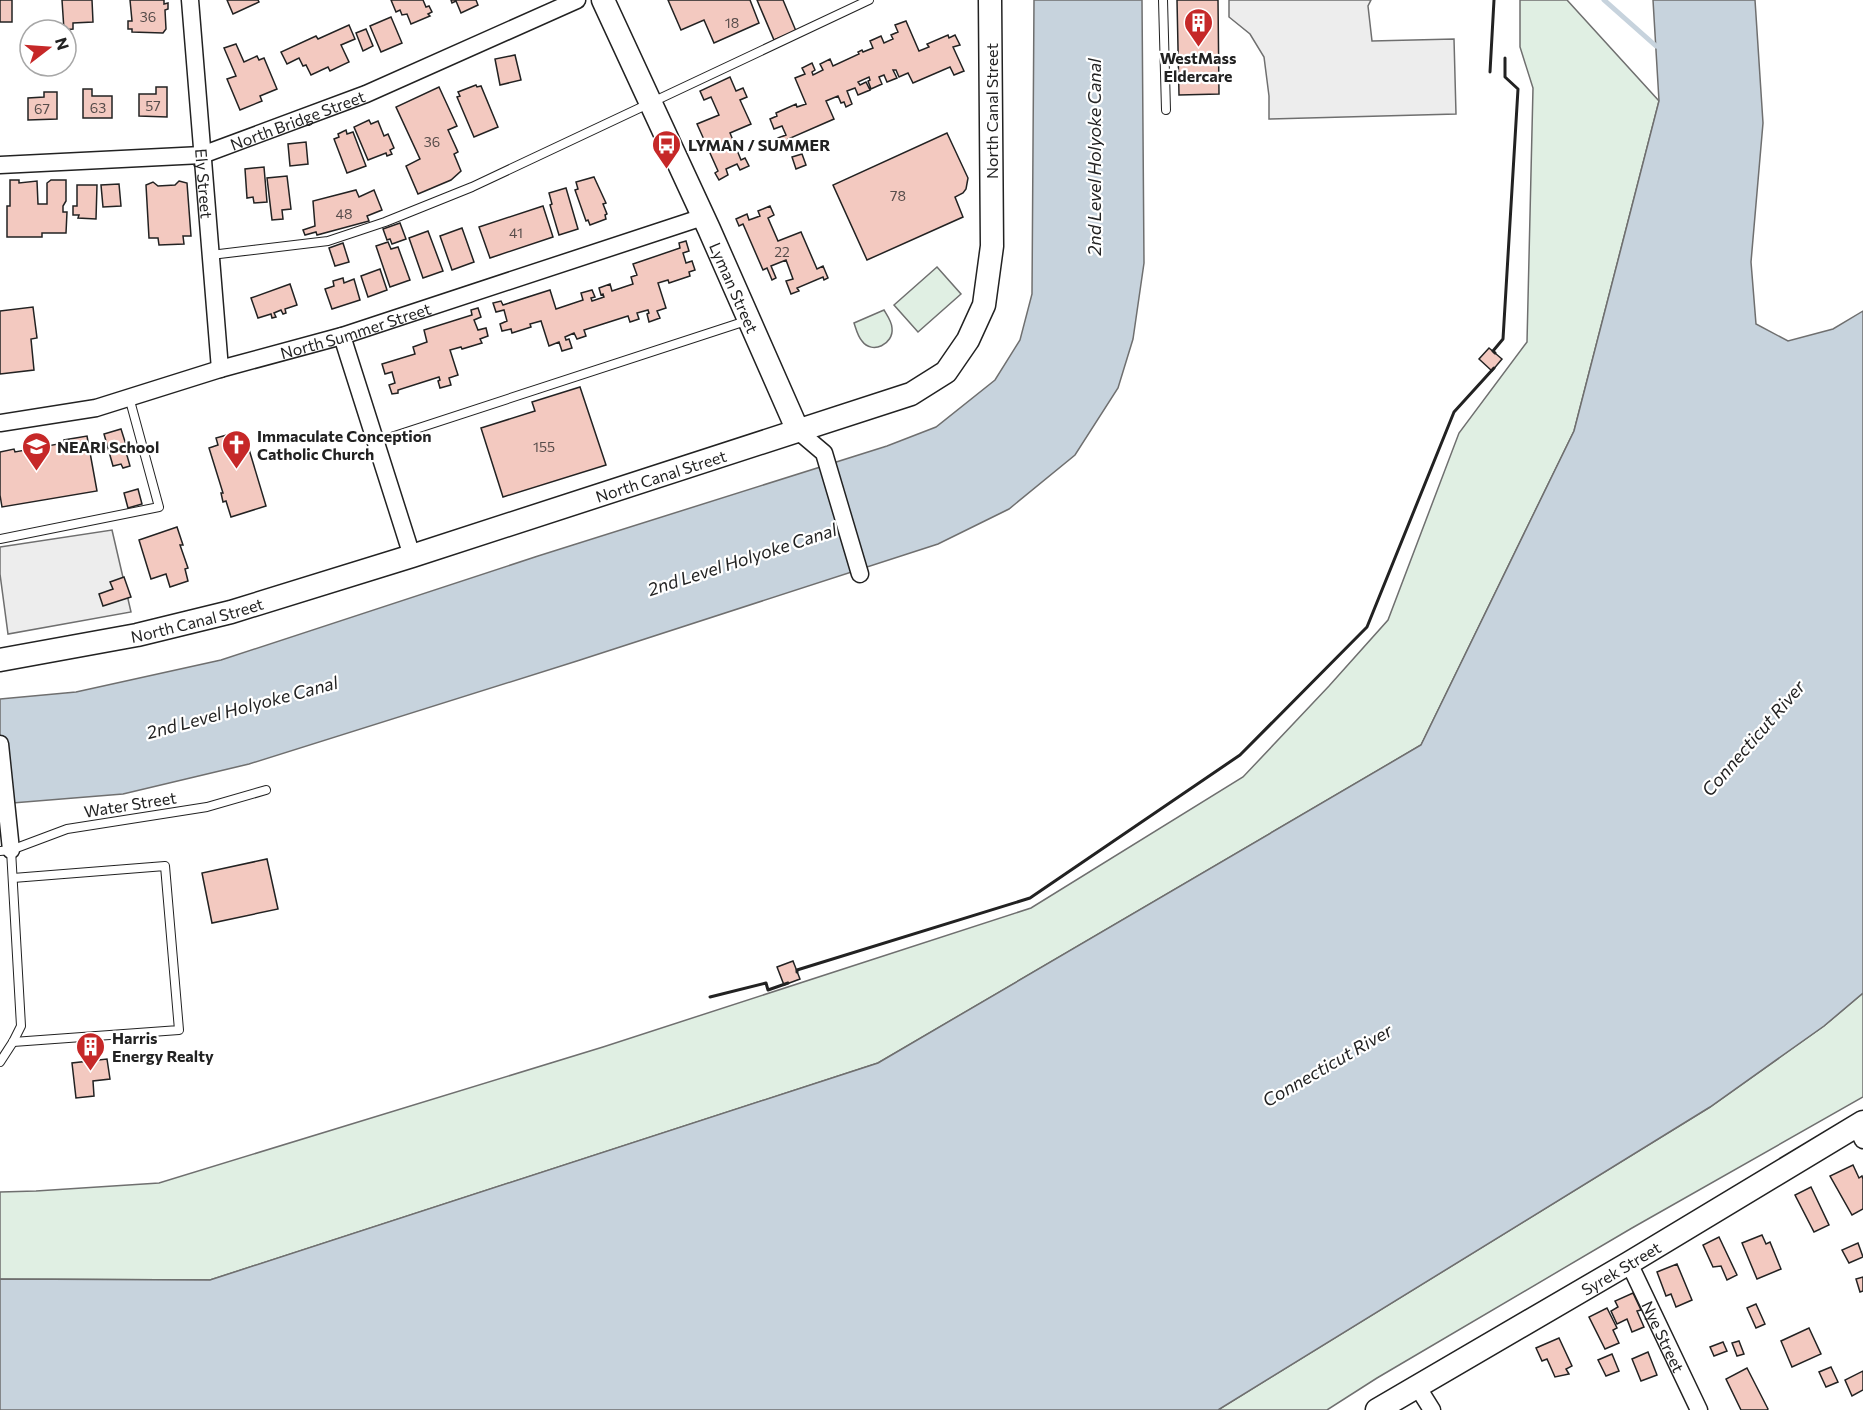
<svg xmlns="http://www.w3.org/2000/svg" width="1863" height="1410" viewBox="0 0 1863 1410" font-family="Commissioner,sans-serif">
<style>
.green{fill:#e0efe3;stroke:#6f6f6f;stroke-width:1.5}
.parking{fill:#ededed;stroke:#6f6f6f;stroke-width:1.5}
.water{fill:#c7d3dd;stroke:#6f6f6f;stroke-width:1.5}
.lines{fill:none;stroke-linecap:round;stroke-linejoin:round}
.stream{stroke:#c7d3dd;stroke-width:5}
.building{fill:#f3c9c0;stroke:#222;stroke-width:1.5}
.lane-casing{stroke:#222;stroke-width:10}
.street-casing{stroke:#222;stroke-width:19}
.secondary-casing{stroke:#222;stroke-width:25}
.lane{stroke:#fff;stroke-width:8}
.street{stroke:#fff;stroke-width:16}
.secondary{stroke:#fff;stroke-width:22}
.wall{stroke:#222;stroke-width:3}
.labels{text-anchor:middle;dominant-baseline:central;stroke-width:4.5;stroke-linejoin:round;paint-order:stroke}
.number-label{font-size:14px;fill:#564c4a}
.poi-label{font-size:16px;font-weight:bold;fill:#222;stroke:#fff;text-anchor:start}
.street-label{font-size:16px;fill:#222;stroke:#fff}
.water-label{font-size:18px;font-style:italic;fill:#222;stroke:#fff}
</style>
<rect width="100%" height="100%" fill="#fff"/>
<g class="green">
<polygon points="1520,0 1567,0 1659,101 1574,431 1421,745 878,1063 210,1280 0,1279 0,1192 36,1191 159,1183 603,1047 1031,908 1243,777 1329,686 1388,620 1459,433 1527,342 1533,88 1520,47"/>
<polygon points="937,267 961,294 918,332 894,305"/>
<path d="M884,310C887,315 892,322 892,328C894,344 872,355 862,341C858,337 856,329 854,323Z"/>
<polygon points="1863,993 1863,1097 1632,1228 1377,1378 1327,1410 1218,1410 1710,1107 1824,1026"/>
</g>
<g class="parking">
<polygon points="1229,0 1371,0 1368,6 1372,41 1454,39 1456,114 1269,119 1269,96 1264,57 1250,34 1229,17"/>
<polygon points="112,530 131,612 8,634 0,574 0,547"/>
</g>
<g class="water">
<polygon points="1034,0 1142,0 1144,263 1133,339 1118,388 1075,455 1009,509 938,544 577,661 249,764 123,794 0,804 0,699 76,692 221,660 538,556 887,446 936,427 995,380 1020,340 1032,294"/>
<polygon points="1653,0 1755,0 1763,123 1751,262 1756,324 1788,341 1833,329 1863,311 1863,993 1824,1026 1710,1107 1218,1410 0,1410 0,1279 210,1280 878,1063 1421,745 1574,431 1659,101"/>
</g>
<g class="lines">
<polyline class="stream" points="1604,0 1656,46"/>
</g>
<g class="building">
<rect x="0" y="0" width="12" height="22"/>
<polygon points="62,0 92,0 93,22 73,23 73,29 64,30"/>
<polygon points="130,0 164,0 164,4 168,3 168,9 165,10 166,29 163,33 132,32 132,29 128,29 128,21 132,21"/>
<polygon points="227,0 258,0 259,2 233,14"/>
<polygon points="391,0 423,0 426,7 429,6 432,12 428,14 430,16 411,24 407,14 402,15 400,10 396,12"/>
<polygon points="451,0 476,0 478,5 461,13 456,1 452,3"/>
<polygon points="668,0 750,0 759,23 714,43 704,20 681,30"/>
<polygon points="757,0 783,0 796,31 774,40"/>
<polygon points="1177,0 1218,0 1219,94 1179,95"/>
<polygon points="391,17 402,43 381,52 370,26"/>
<polygon points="906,21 919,51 929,47 927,44 948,35 949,38 955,35 960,45 953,47 964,71 954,75 950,67 913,83 908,73 899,77 896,70 893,70 897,78 887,82 884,75 879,77 882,84 871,89 868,81 870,80 869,77 858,82 860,85 866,82 870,90 858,95 855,88 847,91 852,104 846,107 844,102 841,103 838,96 826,101 834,119 788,139 792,147 784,151 778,138 786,135 782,126 774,129 770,119 777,116 776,113 796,104 797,107 806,104 795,78 805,74 802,68 812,63 815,70 812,72 813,75 823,70 820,64 830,59 833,66 859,54 858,52 862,50 863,52 873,48 870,41 881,36 884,43 893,39 891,35 898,32 895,25"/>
<polygon points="349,25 355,39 341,45 349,62 330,71 328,67 311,75 306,65 303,66 299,58 287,64 281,52 316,36 318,39"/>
<polygon points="366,29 373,46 363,51 356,33"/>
<polygon points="236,44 244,62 257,56 259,60 264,58 277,89 260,96 262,101 240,110 227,79 236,76 224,48"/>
<polygon points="515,55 521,80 500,85 495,59"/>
<polygon points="730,77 736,91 743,88 747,97 740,100 751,124 730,133 741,160 745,158 749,166 740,170 737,164 726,169 728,175 719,180 715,173 718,171 697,124 719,115 711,97 704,100 700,91"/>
<polygon points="476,85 477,87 481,86 498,127 474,137 457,97 460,96 458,92"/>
<polygon points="156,87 167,87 167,117 139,116 139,94 156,94"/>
<polygon points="439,87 457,126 448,130 458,152 454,154 461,171 451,180 418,194 406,166 420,159 396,107"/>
<polygon points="83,89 92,89 92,96 112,96 112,118 83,118"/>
<polygon points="44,92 57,92 57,119 28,120 28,98 44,97"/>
<polygon points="369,120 371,124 378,121 384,136 388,134 394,148 390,150 392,154 387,156 386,153 368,160 354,127"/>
<polygon points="346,130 347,134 353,132 366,166 347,173 334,139 339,137 338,134"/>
<polygon points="947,133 968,178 966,189 963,193 955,197 963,217 867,260 833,185"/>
<polygon points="306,142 308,164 290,166 288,144"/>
<polygon points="802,154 806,165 796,169 792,157"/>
<polygon points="264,167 267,202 254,203 253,197 247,198 245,169"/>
<polygon points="287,176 291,209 282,210 283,219 272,220 267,178"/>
<polygon points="594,177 606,203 603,204 607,214 605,215 606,219 590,225 588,220 586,221 575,190 578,189 576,182"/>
<polygon points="10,180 19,180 19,183 37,181 38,204 47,204 47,183 51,180 66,180 66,201 63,206 63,212 67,212 66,233 42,233 42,237 7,237 7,206 10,206"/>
<polygon points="179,181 187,183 191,236 183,236 184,244 159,245 158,238 149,238 146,185 153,182 158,186 175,185"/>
<polygon points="119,184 121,206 103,207 101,185"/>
<polygon points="77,185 97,185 96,219 78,218 79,215 73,215 73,206 77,206"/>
<polygon points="566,188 578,229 559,235 550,205 552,204 549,193"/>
<polygon points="356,190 359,197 374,190 382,210 367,216 369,221 317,235 316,232 305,235 303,230 315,226 313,201"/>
<polygon points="543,206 553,237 490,258 479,227"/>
<polygon points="770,206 774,215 768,218 778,241 801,232 817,269 823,266 828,278 824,280 823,277 797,288 799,291 791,294 786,281 793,279 786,260 771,266 776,278 772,280 767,268 763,270 743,224 739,226 736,219 747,214 749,220 760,216 758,211"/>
<polygon points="400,223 406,239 392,244 390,239 387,240 383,229"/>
<polygon points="462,228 474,262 452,270 440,236"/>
<polygon points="428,231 443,271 423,278 409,238"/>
<polygon points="686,241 689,251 683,253 686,263 692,261 695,270 689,272 690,276 669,283 668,280 658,283 666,308 657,311 660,318 649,322 647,314 649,313 648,310 637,313 639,319 630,322 628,316 584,330 586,336 577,339 574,333 565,337 566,340 569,339 572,348 562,351 559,342 549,346 541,321 530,324 531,327 512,333 511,329 502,331 500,324 507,321 504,310 496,312 493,303 501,301 503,305 550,290 556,309 583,300 581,293 592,290 595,297 591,298 592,301 604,297 603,294 601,295 599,288 610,284 612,291 633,284 631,277 637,275 633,264 680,248 679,243"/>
<polygon points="388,242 391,249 398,247 410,280 390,287 376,246"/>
<polygon points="343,243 349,262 335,266 329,248"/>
<polygon points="380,269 387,290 368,297 361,276"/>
<polygon points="343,278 344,283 354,279 360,300 332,309 325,289 334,286 333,281"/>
<polygon points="290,284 297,305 285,309 286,313 283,314 281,310 274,313 276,317 272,318 271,314 258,318 251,298"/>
<polygon points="33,307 37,338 31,339 34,370 0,374 0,311"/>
<polygon points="478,308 481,317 474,320 478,330 486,328 488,336 480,339 482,343 462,349 461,347 450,350 458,375 449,378 451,385 440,388 438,381 440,380 439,377 398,390 398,393 392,394 389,385 395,383 392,372 385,374 382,364 415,354 413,347 427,342 424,330 472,315 471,310"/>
<polygon points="1489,348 1502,359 1492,371 1479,359"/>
<polygon points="580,387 606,465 503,497 481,428 535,411 532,402"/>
<polygon points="121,429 128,451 126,452 130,466 123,468 121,464 113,466 104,434"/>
<polygon points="234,433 236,439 245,436 266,506 231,517 226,501 223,502 221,493 223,493 209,448 218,445 216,438"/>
<polygon points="87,436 97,491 2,507 0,495 0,452 14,449 15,452 64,443 64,440"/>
<polygon points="138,489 142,504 128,508 124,493"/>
<polygon points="177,527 183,545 180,545 188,568 185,569 188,581 170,587 166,574 151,579 139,540"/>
<polygon points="124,577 131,597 103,606 99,594 113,589 110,582"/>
<polygon points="267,859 278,909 212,923 202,873"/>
<polygon points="793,961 800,979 784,985 777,967"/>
<polygon points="107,1059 110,1079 93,1081 94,1096 76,1098 72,1063"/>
<polygon points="1853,1165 1859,1178 1862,1176 1863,1179 1863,1209 1852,1215 1830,1176"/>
<polygon points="1811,1187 1829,1225 1814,1232 1795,1195"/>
<polygon points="1762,1235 1766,1244 1770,1242 1781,1269 1757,1279 1742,1243"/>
<polygon points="1719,1237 1737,1275 1727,1280 1721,1266 1713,1267 1703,1245"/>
<polygon points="1858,1243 1863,1257 1849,1263 1842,1250"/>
<polygon points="1677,1264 1692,1300 1676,1307 1671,1294 1666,1296 1657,1272"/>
<polygon points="1863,1277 1863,1291 1860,1292 1856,1279"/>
<polygon points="1633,1293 1641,1310 1637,1311 1644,1327 1632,1332 1627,1319 1617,1324 1611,1311 1618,1307 1615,1301"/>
<polygon points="1756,1304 1765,1324 1756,1328 1747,1308"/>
<polygon points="1607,1308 1617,1328 1613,1330 1619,1343 1605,1349 1589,1317"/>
<polygon points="1809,1328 1821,1354 1792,1367 1781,1341"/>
<polygon points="1559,1338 1572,1366 1566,1369 1569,1374 1555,1377 1547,1359 1542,1361 1536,1348"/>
<polygon points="1739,1341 1744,1354 1737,1356 1732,1343"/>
<polygon points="1723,1342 1727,1351 1714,1356 1710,1347"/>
<polygon points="1648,1352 1657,1375 1641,1381 1632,1359"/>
<polygon points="1612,1354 1619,1371 1606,1376 1598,1360"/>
<polygon points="1831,1367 1838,1382 1826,1387 1819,1372"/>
<polygon points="1747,1368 1768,1409 1767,1410 1741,1410 1726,1379"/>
<polygon points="1863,1371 1863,1390 1852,1396 1845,1380"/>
</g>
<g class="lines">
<defs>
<g id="lane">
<polyline points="1163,0 1166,110"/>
<polyline points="211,255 328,241 385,222 472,187 869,0"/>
<polyline points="376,442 749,320"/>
<polyline points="0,539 159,507 129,397"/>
<polyline points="0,851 11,850 67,829 207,807 266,790"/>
<polyline points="13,878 165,866 179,1030 13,1042"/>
<polyline points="0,1062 13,1042 21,1026 11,850"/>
</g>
<g id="street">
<path id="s1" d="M190,0L220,369"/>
<path id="s2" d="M0,165L202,155L366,94L577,0"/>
<polyline points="342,336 412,556"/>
<path id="s3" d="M0,423L96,408L220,369L342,336L703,217"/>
<polyline points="798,431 824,453 860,574"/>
<polyline points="0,744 11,850"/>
<polyline points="1856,1126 1863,1140"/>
<path id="s4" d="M1629,1263L1699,1410"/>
<polyline points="1417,1386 1432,1410"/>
</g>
<g id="secondary">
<path id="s5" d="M603,0L709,229L798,431"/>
<path id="s6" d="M0,660L137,635L231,612L412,556L911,394L946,372L968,340L984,305L992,246L990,0"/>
<path id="s7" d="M1377,1410L1629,1263L1863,1122"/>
</g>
</defs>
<use href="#lane" class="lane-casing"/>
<use href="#street" class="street-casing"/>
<use href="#secondary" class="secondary-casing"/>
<use href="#lane" class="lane"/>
<use href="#street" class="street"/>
<use href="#secondary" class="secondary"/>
<g class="wall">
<polyline points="1490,72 1494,0"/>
<polyline points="1495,353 1493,351 1503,339 1518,89 1505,77 1505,58"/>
<polyline points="797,972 797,970 1030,898 1240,755 1367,627 1454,412 1494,368"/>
<polyline points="710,997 766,983 768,990 788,983"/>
</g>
</g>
<defs>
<symbol id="building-pin" viewBox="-11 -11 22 30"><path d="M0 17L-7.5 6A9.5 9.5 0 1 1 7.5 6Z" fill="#c62828" stroke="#fff"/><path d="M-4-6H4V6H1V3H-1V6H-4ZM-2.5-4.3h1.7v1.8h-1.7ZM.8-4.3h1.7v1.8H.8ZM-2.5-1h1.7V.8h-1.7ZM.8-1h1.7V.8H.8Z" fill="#fff"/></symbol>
<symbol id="bus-pin" viewBox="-11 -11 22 30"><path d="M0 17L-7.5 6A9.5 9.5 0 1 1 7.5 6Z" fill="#c62828" stroke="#fff"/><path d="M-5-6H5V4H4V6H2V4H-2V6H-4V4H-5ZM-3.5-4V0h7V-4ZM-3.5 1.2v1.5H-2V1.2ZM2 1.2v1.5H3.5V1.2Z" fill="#fff"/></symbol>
<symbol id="church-pin" viewBox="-11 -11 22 30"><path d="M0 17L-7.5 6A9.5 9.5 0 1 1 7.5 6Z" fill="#c62828" stroke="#fff"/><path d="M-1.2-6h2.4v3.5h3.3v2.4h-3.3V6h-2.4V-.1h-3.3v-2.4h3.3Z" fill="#fff"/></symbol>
<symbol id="school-pin" viewBox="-11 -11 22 30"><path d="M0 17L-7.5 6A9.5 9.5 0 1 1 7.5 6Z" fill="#c62828" stroke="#fff"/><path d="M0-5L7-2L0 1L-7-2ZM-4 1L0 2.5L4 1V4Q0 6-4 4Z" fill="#fff"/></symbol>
</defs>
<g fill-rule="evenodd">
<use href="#building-pin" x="1182" y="6" width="33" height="45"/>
<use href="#bus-pin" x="650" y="128" width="33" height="45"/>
<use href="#church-pin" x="220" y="428" width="33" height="45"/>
<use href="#school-pin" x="20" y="430" width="33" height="45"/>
<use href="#building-pin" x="74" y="1030" width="33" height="45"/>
</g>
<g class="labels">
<g class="number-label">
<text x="148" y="16">36</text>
<text x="732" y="22">18</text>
<text x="153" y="105">57</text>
<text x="98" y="107">63</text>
<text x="42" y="108">67</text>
<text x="432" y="141">36</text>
<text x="898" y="195">78</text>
<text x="344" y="213">48</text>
<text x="516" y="232">41</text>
<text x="782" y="251">22</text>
<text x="544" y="446">155</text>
</g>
<g class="poi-label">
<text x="1198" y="57" text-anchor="middle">WestMass<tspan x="1198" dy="18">Eldercare</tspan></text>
<text x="688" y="144">LYMAN / SUMMER</text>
<text x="257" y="435">Immaculate Conception<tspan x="257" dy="18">Catholic Church</tspan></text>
<text x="57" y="446">NEARI School</text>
<text x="112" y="1037">Harris<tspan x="112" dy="18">Energy Realty</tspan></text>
</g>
<g class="street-label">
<text transform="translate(991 111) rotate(-90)">North Canal Street</text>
<text stroke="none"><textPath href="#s2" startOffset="304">North Bridge Street</textPath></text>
<text stroke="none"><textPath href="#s1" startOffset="184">Ely Street</textPath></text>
<text stroke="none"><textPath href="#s5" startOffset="316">Lyman Street</textPath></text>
<text stroke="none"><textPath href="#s3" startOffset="368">North Summer Street</textPath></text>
<text stroke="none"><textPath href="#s6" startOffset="687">North Canal Street</textPath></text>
<text stroke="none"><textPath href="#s6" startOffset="201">North Canal Street</textPath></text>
<text transform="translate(130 804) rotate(-9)">Water Street</text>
<text stroke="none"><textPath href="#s7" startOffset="282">Syrek Street</textPath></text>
<text stroke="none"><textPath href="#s4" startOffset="81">Nye Street</textPath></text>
</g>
<g class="water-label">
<text transform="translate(1094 157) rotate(-90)">2nd Level Holyoke Canal</text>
<text transform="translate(742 559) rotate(-18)">2nd Level Holyoke Canal</text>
<text transform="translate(242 707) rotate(-15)">2nd Level Holyoke Canal</text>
<text transform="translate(1753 738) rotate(-49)">Connecticut River</text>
<text transform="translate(1327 1065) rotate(-30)">Connecticut River</text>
</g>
</g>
<g transform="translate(48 48) rotate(73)"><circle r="28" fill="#ffffff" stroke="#a7a7a7" stroke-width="1.5"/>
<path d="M0-4.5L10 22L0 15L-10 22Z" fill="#c62828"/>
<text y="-9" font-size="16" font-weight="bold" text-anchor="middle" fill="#222222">N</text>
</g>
</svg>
